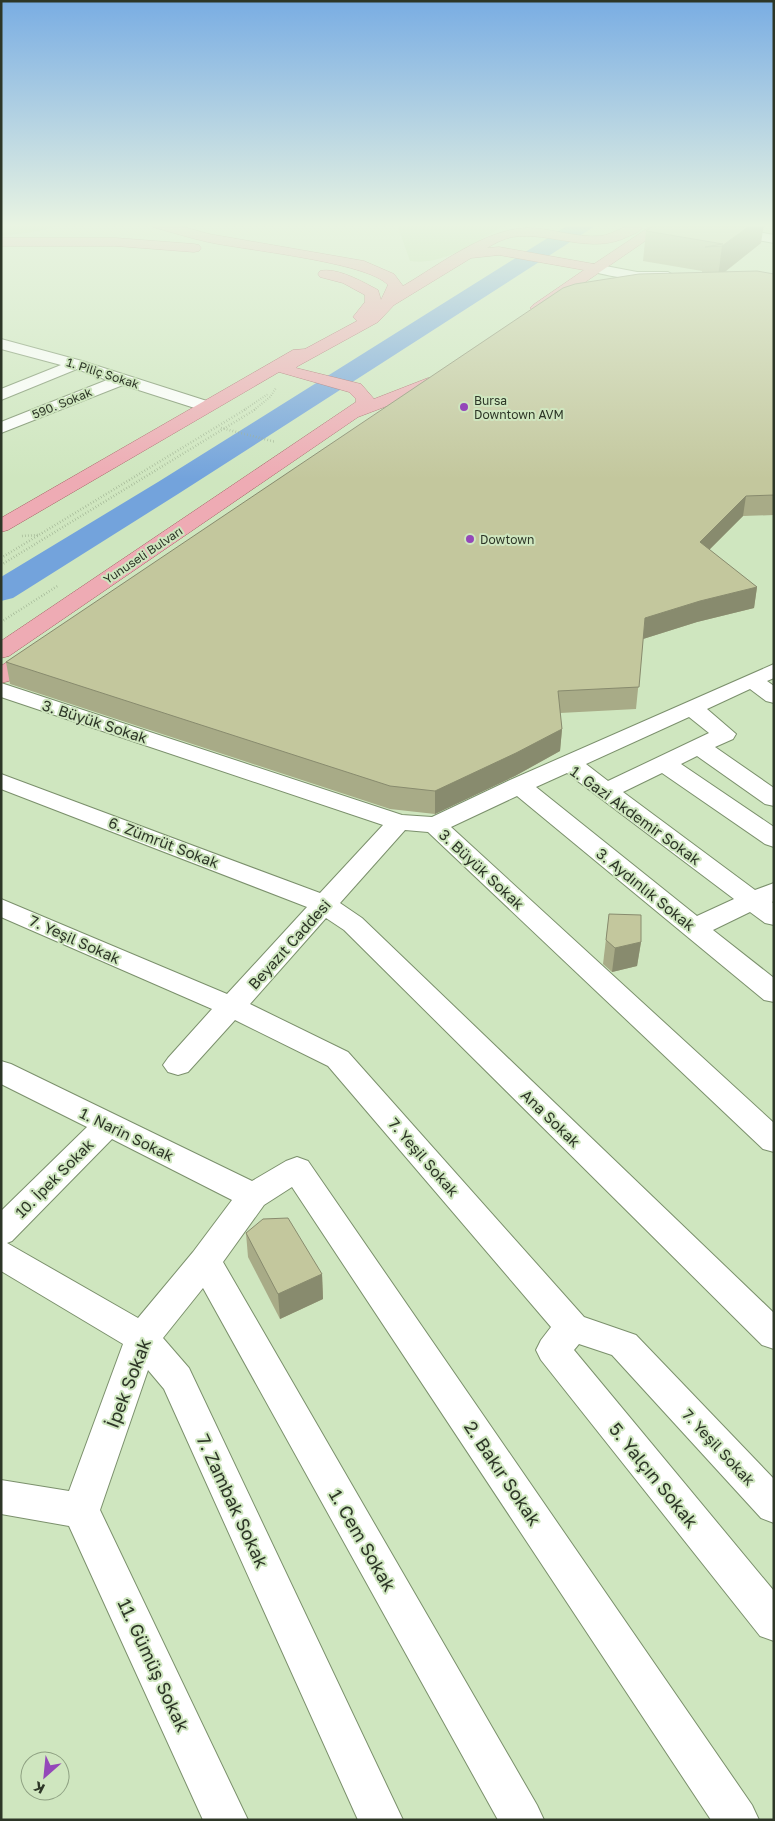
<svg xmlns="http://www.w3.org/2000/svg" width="775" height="1821" viewBox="0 0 775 1821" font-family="'Golos Text',sans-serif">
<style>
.green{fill:#badda2}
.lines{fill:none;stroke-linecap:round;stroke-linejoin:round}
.river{fill:#73a3dc;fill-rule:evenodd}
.street-casing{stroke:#7b906c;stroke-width:2}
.primary-casing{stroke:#a35e62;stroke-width:1}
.path-far1{stroke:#93a587;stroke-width:2;stroke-dasharray:0.5 2;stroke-linecap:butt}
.path{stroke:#93a587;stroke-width:2.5;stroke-dasharray:0.5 2.5;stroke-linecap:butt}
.street{fill:#fff;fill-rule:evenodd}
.primary{fill:#eeabb4;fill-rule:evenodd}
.wall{fill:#a8ab87}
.shaded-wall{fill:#888b6e}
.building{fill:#c3c79d;stroke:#888b6e}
.poi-dot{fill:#9448b9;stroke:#cfe6bf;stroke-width:2}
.labels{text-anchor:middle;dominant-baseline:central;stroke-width:4;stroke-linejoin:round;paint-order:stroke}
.far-street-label{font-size:12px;fill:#2d3627;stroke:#cfe6bf}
.far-poi-label{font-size:12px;fill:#2d3627;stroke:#cfe6bf;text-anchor:start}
.street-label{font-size:15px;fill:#2d3627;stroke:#cfe6bf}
.near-street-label{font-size:18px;fill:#2d3627;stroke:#cfe6bf}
</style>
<rect width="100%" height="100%" fill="#cfe6bf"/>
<g class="green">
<polygon points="1,224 67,224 34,232 1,236"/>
<path d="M397,224H507C478,240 445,266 410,261Z"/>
</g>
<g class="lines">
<polygon class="river" points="570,224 596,224 592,228 178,494 13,598 1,601 1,577 158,482"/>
<defs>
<g id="street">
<polygon points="687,224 715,224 774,235 774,243 694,228"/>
<path d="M595,264L637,272H668L675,276C665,288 605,275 590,271L588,268L590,265Z"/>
<polygon points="1,339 82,361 210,402 212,406 210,410 204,411 123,385 1,433 1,422 107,380 77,369 1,400 1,389 61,365 1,349"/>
<path d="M774,664V678L767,681L774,686V703L766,701L750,689L707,709L736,734L733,739L715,747L774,788V806L765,804L697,756L681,764L774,827V847L765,844L662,773L623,792L755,890L774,883V901L772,902L774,904V925L765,923L750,912L713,930L774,978V1002L764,1000L517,796L451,827L774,1123V1152L763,1149L428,832L405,830L340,903L362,918L774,1313V1349L762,1345L344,930L326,918L250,1004L348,1052L584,1317L636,1335L774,1479V1523L761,1518L612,1355L579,1344L574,1350L774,1591V1641L760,1636L541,1360L536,1350L541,1340L551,1327L328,1066L235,1020L188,1072L178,1075L168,1072L163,1065L168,1058L212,1009L1,917V899L227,994L307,907L1,789V774L320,893L383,825L1,697V683L402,815L432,817L510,780ZM689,717L709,733L608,781L586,764ZM567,773L734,899L697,916L536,787Z"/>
<path d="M1,1061L11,1064L252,1181L286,1161L297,1157L308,1161L752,1805L759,1820H711L292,1187L264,1205L223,1262L537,1805L544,1820H498L203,1288L163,1338L189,1368L403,1820H358L164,1389L148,1370L100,1510L248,1820H203L69,1526L1,1514V1480L69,1491L123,1344L1,1271V1211L87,1127L1,1084ZM112,1139L232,1200L193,1252L138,1318L7,1243L12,1241Z"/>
</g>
<g id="primary">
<path d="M151,224H173L209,234L364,261L394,274L403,286C439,265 485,229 527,228C552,228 575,238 600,236C614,235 627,222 640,225L642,228C639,232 634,234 629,236C591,256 551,231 512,237C503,239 495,243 487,248L499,247L594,264L654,224H670L543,311H533L530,308L533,305L584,270L499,255L471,258L394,305L378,322L298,366L296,368L361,384L374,399L428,378H440L442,382L440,386L358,417L9,656L1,658V641L356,402V399L349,392L279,372L8,530L1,532V518L293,350L305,349L357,321L353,317L365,302V295L343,283L320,277L318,274L320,271C337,267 363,282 378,290L381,300L388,285C368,262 244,250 208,242C190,238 171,232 153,227Z"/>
<polygon points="1,238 116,238 194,244 199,245 201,248 199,251 194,252 116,246 1,246"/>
<polygon points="39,644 47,646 50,651 47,656 9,681 1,683 1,666 31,646"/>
</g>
</defs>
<use href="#street" class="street-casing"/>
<use href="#primary" class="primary-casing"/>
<g class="path-far1">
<polyline points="244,410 268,394"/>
<polyline points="254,410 270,397 276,388"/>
</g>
<g class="path">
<polyline points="221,428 276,442"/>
<polyline points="22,536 38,535"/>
<polyline points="1,558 246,409"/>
<polyline points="1,565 256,409"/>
<polyline points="1,622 59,585"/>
</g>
<use href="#street" class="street"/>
<use href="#primary" class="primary"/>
</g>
<g class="wall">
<polygon points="646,231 761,243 725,272 774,274 774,515 743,516 709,550 757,587 754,608 697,622 643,639 636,709 560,713 562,729 560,751 515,776 435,814 390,809 10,684 6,662 702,273 702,271 643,261"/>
<polygon points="609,914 641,942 637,966 612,972 603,964"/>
<polygon points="246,1233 322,1274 323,1299 280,1319 248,1257"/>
</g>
<g class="shaded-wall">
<polygon points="752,224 764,224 761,243 718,277 722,246"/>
<polygon points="746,496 743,516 697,562 700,542"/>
<polygon points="757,587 754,608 697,622 643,639 645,618 700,601"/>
<polygon points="562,729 560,751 515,776 435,814 435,791"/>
<polygon points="641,942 637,966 612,972 615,948"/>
<polygon points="322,1274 323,1299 280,1319 278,1294"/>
</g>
<g class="building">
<polygon points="656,224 752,224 722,246 705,247 723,244 646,231"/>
<polygon points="757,271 774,274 774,495 746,496 700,542 757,587 700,601 645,618 639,687 558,691 562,729 516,753 435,791 390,786 6,662 563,288 575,284 639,274"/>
<polygon points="609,914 641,915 641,942 615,948 606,940"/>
<polygon points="288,1218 322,1274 278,1294 246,1233 263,1219"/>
</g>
<linearGradient id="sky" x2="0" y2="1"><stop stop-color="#79ade3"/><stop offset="0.47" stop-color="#e9f4e2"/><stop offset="1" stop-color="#e9f4e2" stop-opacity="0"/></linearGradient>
<rect width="775" height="479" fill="url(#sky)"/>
<g class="poi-dot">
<circle cx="464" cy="407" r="5"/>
<circle cx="470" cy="539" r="5"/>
</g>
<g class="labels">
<g class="far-street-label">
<text transform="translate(103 373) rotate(18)">1. Piliç Sokak</text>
<text transform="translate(62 403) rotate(-22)">590. Sokak</text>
<text transform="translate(143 555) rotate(-34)">Yunuseli Bulvarı</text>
</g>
<g class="far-poi-label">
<text x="474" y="400">Bursa<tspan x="474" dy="14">Downtown AVM</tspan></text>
<text x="480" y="539">Dowtown</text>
</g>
<g class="street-label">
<text transform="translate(95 721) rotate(18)">3. Büyük Sokak</text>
<text transform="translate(636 815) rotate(36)">1. Gazi Akdemir Sokak</text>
<text transform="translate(164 842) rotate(21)">6. Zümrüt Sokak</text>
<text transform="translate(482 869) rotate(43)">3. Büyük Sokak</text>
<text transform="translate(646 889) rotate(39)">3. Aydınlık Sokak</text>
<text transform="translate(75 939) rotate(24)">7. Yeşil Sokak</text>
<text transform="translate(289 944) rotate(-48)">Beyazıt Caddesi</text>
<text transform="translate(551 1118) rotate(44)">Ana Sokak</text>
<text transform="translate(127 1134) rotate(26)">1. Narin Sokak</text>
<text transform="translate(424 1157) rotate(49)">7. Yeşil Sokak</text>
<text transform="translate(54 1178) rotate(-45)">10. İpek Sokak</text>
<text transform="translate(719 1447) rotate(47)">7. Yeşil Sokak</text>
</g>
<g class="near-street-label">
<text transform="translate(128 1383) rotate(-69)">İpek Sokak</text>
<text transform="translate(503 1473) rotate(56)">2. Bakır Sokak</text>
<text transform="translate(654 1475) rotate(51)">5. Yalçın Sokak</text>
<text transform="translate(233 1501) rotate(65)">7. Zambak Sokak</text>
<text transform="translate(363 1540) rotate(60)">1. Cem Sokak</text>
<text transform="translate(154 1665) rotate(65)">11. Gümüş Sokak</text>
</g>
</g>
<rect width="775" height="1821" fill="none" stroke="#2d3627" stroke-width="5"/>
<g transform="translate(45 1776) rotate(207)"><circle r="24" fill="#cfe6bf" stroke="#8ea082"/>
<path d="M0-4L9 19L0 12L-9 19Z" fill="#9448b9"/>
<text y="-8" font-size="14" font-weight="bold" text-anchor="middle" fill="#2d3627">K</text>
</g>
</svg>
